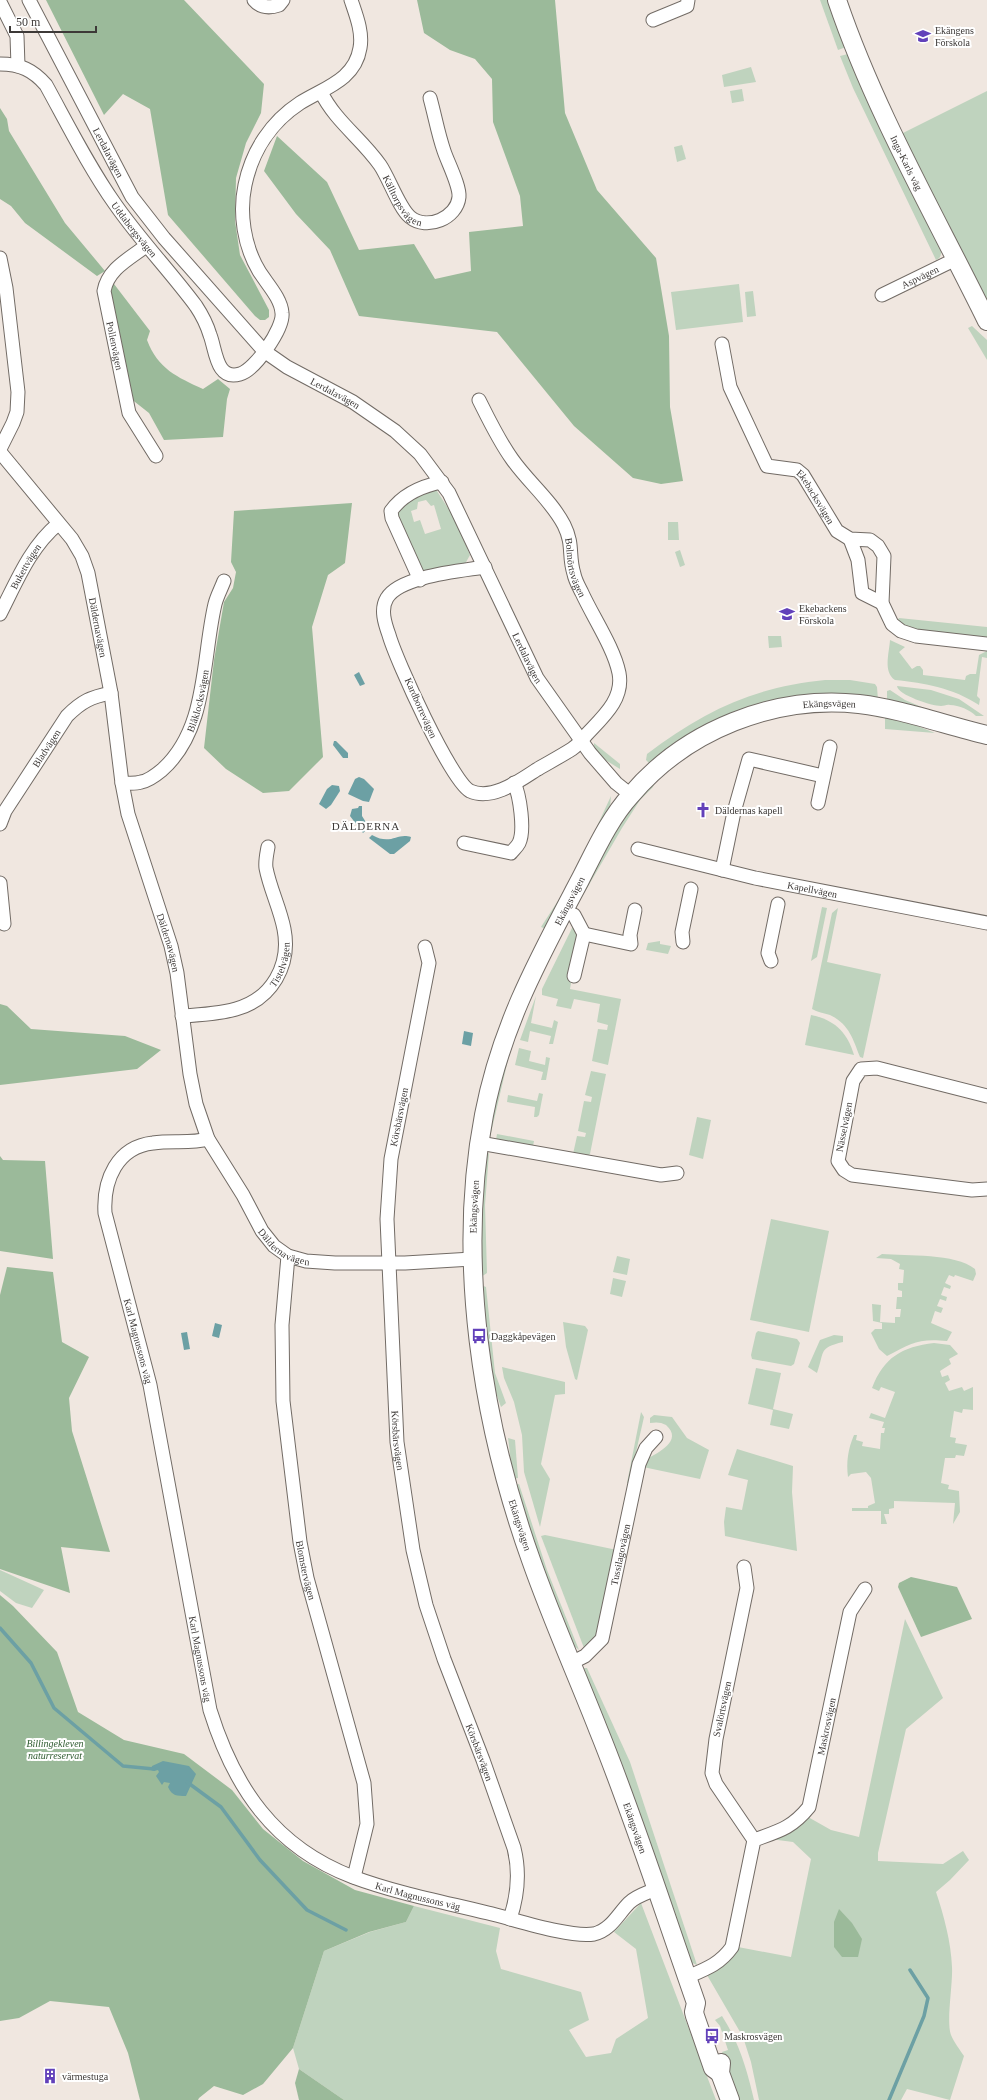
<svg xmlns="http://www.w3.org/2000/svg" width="987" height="2100" viewBox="0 0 987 2100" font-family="Georgia,serif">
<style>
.green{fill:#bfd3be;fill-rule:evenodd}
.forest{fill:#9bba9a}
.water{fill:#6ca0a4}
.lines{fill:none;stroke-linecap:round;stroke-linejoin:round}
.stream{stroke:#6ca0a4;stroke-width:3.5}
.street-casing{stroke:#726b65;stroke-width:15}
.secondary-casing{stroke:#726b65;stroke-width:20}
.street{stroke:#fff;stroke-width:13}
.secondary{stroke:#fff;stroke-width:18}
.labels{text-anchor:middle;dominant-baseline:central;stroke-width:4;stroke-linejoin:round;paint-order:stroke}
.poi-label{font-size:10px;fill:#3d3937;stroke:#fff;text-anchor:start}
.street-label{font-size:10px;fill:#3d3937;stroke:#fff}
.park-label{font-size:10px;font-style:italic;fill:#2f5b30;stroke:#fff}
.neighbourhood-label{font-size:11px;letter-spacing:1px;fill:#3d3937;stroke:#fff}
</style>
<rect width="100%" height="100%" fill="#f0e7e0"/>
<g class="green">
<polygon points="820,0 830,0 846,47 838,50"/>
<path d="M848,54L941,247C941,253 942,258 936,260L853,88L840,56Z"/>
<polygon points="751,67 756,82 724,87 722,75"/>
<polygon points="742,89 744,101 732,103 730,91"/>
<polygon points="987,91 987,300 901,134"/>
<polygon points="682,145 686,159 677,162 674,147"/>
<polygon points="739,284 743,322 676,330 671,292"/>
<polygon points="753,291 756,316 747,317 745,292"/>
<polygon points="972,326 987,340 987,360 968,328"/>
<path d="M435,488L455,519L470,555L465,564L422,572L394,514L397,507ZM426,500L431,506L434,505L441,529L425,534L420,520L414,522L411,511L417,509L418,502Z"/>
<polygon points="668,522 678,522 679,540 668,540"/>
<polygon points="680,550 685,565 680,567 675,552"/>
<path d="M899,618L987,627V640C960,636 919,636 897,621Z"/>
<polygon points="768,636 781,636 782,647 769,648"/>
<path d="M890,640L905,647L899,652L912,669L917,666H920L923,670V675L965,680L966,676L970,674H976L979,655L987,651V658L982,657L977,696L980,699L979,705C953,688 925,683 895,680C883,672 889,654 890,640Z"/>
<path d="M825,680H850L875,684L877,687L878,700L827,697L668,749L649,763L646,760L647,754C704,711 754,687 825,680Z"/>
<path d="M897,686L931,690L959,699L984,716H976C970,710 959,705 950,705C947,704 944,706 941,706C932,706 898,695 897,686Z"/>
<polygon points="890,690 905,700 931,711 887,702 887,691"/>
<polygon points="875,715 900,719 935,733 885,729 885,718 876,717"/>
<polygon points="594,743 620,764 620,769 599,756 594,749"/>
<polygon points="655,781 653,787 640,800 622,828 572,914 536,985 511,1047 490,1137 487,1132 508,1048 532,985 608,841 634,803"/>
<polygon points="611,796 610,808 546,929 541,927 574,876"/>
<polygon points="822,907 827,908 817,957 811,961"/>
<path d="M838,908L827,962L881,974L863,1058L860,1057C853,1039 849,1024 830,1015C824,1013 817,1012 812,1009L832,913Z"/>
<polygon points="573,926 580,931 570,989 621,999 608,1065 592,1061 598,1029 607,1030 608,1025 597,1022 600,1004 574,999 571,1009 556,1006 558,999 542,995 542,989"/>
<polygon points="660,941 660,944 671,946 668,954 646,950 648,943"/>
<polygon points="536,996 531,1023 552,1028 554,1020 558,1022 553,1044 549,1044 551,1036 530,1031 528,1042 520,1040"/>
<path d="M811,1015C835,1020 847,1032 854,1055L805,1045Z"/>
<polygon points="519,1048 531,1051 529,1061 545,1065 546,1057 550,1058 546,1080 541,1080 543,1072 515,1065"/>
<polygon points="591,1071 606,1074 590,1154 587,1156 573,1154 577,1136 585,1137 586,1133 578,1131 584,1101 591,1102 592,1097 585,1095"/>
<polygon points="539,1093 543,1094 539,1115 537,1117 534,1117 535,1107 507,1102 508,1095 537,1101"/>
<polygon points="697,1117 711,1120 703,1159 689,1155"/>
<polygon points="497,1134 534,1141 533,1146 496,1140"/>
<polygon points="489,1153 485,1205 487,1273 481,1277 481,1226 486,1155"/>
<polygon points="771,1219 829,1231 809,1332 750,1320"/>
<path d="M882,1254C907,1256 955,1253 975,1269L976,1274L973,1281L955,1275L954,1277L949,1275L945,1283L951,1286L950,1289L944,1287L941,1295L947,1297L946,1301L940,1299L937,1306L943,1308L941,1313L935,1311L931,1323L952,1332L947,1341C919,1338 911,1343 887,1356L879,1349L871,1333L875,1329H882V1323L873,1321L872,1304L881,1305L880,1322L895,1323V1317H900L901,1309H896L897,1297H902V1291L898,1290V1283H903L904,1270L899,1269L900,1264L891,1259L876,1258Z"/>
<polygon points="617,1256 630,1259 627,1275 613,1272"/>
<polygon points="613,1278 626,1281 622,1297 610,1294"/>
<polygon points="481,1285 486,1287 495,1373 506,1403 501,1407 491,1379"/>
<polygon points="563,1322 585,1326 588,1330 577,1380 575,1379 566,1347"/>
<polygon points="758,1331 797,1339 800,1343 794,1364 791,1366 752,1359 751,1355 756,1333"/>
<path d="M834,1335L843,1336V1342C818,1348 825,1351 817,1373L808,1367L820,1340Z"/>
<path d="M934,1343L950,1345L958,1354L949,1359L951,1364L940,1371L942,1377L948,1375L950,1380L945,1383L949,1391L962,1387L964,1391L973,1387V1410L963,1409L962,1413L954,1411L950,1437L956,1438L955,1443L967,1445L964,1456L956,1455L955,1458H945L941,1483L949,1485L948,1489L959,1491L960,1512L953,1524L955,1503L894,1501V1508L889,1509V1514H884L887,1524H881V1511H852V1508H868V1506L875,1503L871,1478L866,1472L851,1474L848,1477C846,1462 848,1449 854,1435H857L856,1440L863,1442L862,1446L880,1449L881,1433H884L885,1428H882L884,1422L869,1418L871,1413L885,1418L895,1392L881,1387L879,1391L872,1388C884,1357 902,1347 934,1343Z"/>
<polygon points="502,1367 565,1382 565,1394 555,1395 541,1464 550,1479 540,1527 524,1472 522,1435 514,1402 504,1378"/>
<polygon points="756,1368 781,1373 773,1409 793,1414 789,1429 770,1425 773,1410 748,1404"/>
<polygon points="641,1412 644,1417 629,1483 627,1483"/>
<path d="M654,1415L672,1417L687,1438L709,1450L700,1479L643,1467C644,1464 645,1461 647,1459C657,1453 684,1441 666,1425C661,1422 656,1422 650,1423V1418Z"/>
<polygon points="508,1438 515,1440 518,1478 513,1479"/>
<polygon points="737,1449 793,1466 792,1492 797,1551 725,1536 724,1522 726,1507 742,1510 748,1480 728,1475"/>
<polygon points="519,1484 547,1570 579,1650 572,1644 550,1589 515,1485"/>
<polygon points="545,1535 617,1550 598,1637 584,1648 541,1536"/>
<polygon points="0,1570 44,1590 32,1608 16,1603 0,1591"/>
<path d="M905,1619L943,1698L906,1729L878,1853V1861L943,1864L963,1851L969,1860L950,1880L936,1892C944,1916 951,1942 952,1967C953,1984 946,2022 951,2035C954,2042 960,2050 964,2056L950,2100L907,2089L901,2100H759L751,2062L743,2037L707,1975L726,1964L738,1947L791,1957L811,1859L793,1842L770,1839L794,1830L808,1817L831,1830L859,1837Z"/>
<polygon points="584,1668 587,1668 630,1762 697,1965 690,1962 583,1671"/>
<polygon points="641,1903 716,2100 344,2100 299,2069 293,2048 324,1951 370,1932 406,1922 414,1906 500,1928 496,1951 501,1969 581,1992 589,2020 569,2030 586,2057 611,2053 616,2039 648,2018 636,1949 614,1932"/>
<path d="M722,2016C739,2042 747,2070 754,2100H738L722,2052L728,2050L720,2026L715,2020Z"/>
</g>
<g class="forest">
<polygon points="46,0 184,0 264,84 261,113 246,143 236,178 235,221 240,255 269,310 269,317 265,320 260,320 255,316 168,215 150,109 123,94 104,115"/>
<polygon points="417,0 555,0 565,113 597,190 656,258 669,336 670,407 683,481 661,484 633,478 574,426 497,332 359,316 330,250 296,214 264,171 277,136 327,182 359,250 414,244 435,279 471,271 469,232 523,226 520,196 493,122 492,79 475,59 450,50 424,33"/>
<polygon points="0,108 7,119 9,131 65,223 105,271 97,276 25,223 11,206 0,199"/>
<path d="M114,284L150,331L147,340C158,369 177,377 203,389L218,379L230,389L227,399L223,437L164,440L149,413L130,398L110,294V286Z"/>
<polygon points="352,503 345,563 328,575 312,627 323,757 289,791 263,793 226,769 204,748 214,660 224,602 233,588 236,572 231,562 234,511"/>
<polygon points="0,1004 7,1006 31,1029 125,1036 161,1050 137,1069 0,1085"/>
<polygon points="0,1156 3,1160 45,1161 53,1259 0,1251"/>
<polygon points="7,1267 53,1272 62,1342 89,1357 69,1398 72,1431 110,1552 61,1547 70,1593 0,1569 0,1295"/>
<polygon points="911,1577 957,1587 972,1619 921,1637 898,1587 899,1583"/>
<polygon points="0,1595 13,1606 57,1652 78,1712 124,1740 184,1754 232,1790 263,1829 303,1861 355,1890 414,1906 406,1922 369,1932 324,1951 293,2048 263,2084 243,2095 214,2086 199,2098 198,2100 140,2100 128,2053 109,2007 50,2001 19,2018 0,2021"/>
<polygon points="839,1909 852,1923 862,1939 858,1957 842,1957 834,1947 834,1922"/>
<polygon points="299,2069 344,2100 299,2100 295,2083"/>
</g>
<g class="water">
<polygon points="359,672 365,684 360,686 354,675"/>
<polygon points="334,741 336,741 348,753 348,758 343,758 333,745"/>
<polygon points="359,777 364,779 374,789 369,802 363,801 348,794 355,779"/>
<polygon points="332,785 339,786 340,791 331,805 326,809 319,804 327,789"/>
<polygon points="359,806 362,806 362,816 369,827 363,833 350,816 352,809 358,808"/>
<path d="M372,835C391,846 397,832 411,837L410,841L394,854H390L369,838Z"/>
<polygon points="464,1031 473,1033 471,1046 462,1044"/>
<polygon points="215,1323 222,1325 219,1338 212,1336"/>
<polygon points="187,1332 190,1349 184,1350 181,1333"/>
<path d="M163,1761L189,1766L196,1774L186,1796C177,1796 172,1796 168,1787L170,1783L164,1782L162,1785L156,1776L159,1772L158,1770L154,1771L151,1770L152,1766Z"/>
</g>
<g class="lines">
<g class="stream">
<polyline points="0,1628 31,1663 54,1708 123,1766 154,1769"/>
<polyline points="187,1782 221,1807 260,1860 307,1910 346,1930"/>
<polyline points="889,2100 924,2016 928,1998 910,1970"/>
</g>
<defs>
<g id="street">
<path id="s1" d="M29,0L132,197L164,238L264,351L287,367L353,402L395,431L420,454L449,493L537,678L590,753L616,783L631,795"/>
<path d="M254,0C261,8 270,8 279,5L283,0"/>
<polyline points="0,2 17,36 18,66"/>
<polyline points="653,20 687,6 688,0"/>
<path id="s2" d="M0,64C20,64 33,70 46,85C68,125 89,167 115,204C140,240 170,271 196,306C202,315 207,325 210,335C216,350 216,381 240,374C255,370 284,328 282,313C281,298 267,284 259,271C244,246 239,213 245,185C252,151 271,122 300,103C324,88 355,80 360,48C363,32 356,15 351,0"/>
<path id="s3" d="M321,92C335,121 362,139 380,165C389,178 399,208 410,217C427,231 457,218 459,197C460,186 448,163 444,151C438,134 435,116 430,98"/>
<path id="s4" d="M146,246C129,259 108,269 104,291L129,413L156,456"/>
<polyline points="0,258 6,288 18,392 17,412 13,423 0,449"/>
<path id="s5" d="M882,295L956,259"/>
<path id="s6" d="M722,344L730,387L767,466L797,470L803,475L837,531L850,539L870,540L878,546L884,556L882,603L892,624L901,631L916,636L987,644"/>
<path id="s7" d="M479,400C489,420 499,441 512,459C528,482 551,500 564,525C574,545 568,555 574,574C575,580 579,587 582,593C593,617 614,648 619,673C624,699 603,717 587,734C583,739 578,745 572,749C561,756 548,763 536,770C519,781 492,801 470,791C451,781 396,660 389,635C385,624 380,609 387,598C400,576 461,571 485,567"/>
<path id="s8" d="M0,452L72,539L82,556L88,573L111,693L122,783L128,814L171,946L177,973L190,1074L196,1104L208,1139L243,1195L262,1231L274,1246L288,1256L306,1261L335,1263H405L472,1259"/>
<polyline points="850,539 858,560 862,593 882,603"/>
<path d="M420,580L392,518L391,511C403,494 422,486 442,482"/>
<path id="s9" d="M0,614C16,583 30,547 58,524"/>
<path id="s10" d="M122,783C128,783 135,784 141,782C148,781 156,775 162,770C208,729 202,659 215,604C217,596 221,589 224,581"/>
<polyline points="818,803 830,747"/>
<path id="s11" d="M0,824L5,811L67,716C82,701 91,697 111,693"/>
<path d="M464,843L511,853C513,850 517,847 519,843C525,831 520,795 514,783"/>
<path id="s12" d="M638,849L755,878L987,923"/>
<polyline points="722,870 734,812 749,759 823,776"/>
<polyline points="0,883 4,924"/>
<polyline points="584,934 631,944 630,935 635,910"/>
<polyline points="683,942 682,932 691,889"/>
<path id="s13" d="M425,947L429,963L391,1159L387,1219L397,1442L413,1550L426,1605L444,1659L483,1760L514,1848C520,1872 518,1895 510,1919"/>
<polyline points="771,961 768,953 778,904"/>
<polyline points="574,976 584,934 574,915"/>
<path id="s14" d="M182,1016C200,1015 218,1014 236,1009C272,999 291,965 284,929C280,908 270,889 266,868C265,861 267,853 268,847"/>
<polyline points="987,1096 877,1068 861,1069 853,1081 838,1161 844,1170 852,1175 972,1190 987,1189"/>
<path id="s15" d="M208,1139C190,1144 172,1140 153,1143C117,1147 103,1180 105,1213L150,1385L210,1710C234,1787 274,1847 353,1877C396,1893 443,1902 488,1913C514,1919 569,1938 594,1934C611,1930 618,1914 629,1903C636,1896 647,1893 656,1889"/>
<polyline points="480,1143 661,1175 677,1173"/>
<path id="s16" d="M288,1256L282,1325L283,1401L300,1542L307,1578L364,1783L367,1824L354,1877"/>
<polyline points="744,1567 747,1588 716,1739 712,1773 716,1784 754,1840"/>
<path id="s17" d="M571,1663L585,1656L602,1639L639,1464L646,1448L656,1437"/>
<path id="s18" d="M687,1977C706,1969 720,1964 732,1947L754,1840C779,1831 792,1828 809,1807L850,1612L865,1589"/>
</g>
<g id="secondary">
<path id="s19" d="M837,0C875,112 935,215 987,321"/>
<polyline points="721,2063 720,2073 730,2100"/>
<path id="s20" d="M720,2073L713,2068L695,2016L694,2012L696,2003L687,1977C658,1894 631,1810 598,1729C576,1673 551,1617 531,1560C482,1423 456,1260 484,1115C501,1026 539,958 580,880C595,851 609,819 631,795C686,730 774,695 859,704C902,709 945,725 987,735"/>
</g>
</defs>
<use href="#street" class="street-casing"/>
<use href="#secondary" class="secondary-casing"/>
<use href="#street" class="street"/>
<use href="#secondary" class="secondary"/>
</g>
<defs>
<symbol id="school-bare" viewBox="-9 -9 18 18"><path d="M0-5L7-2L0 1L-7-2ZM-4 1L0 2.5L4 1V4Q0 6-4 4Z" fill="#6241ba" stroke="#fff" stroke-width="2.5" paint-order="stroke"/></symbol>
<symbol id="church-bare" viewBox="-9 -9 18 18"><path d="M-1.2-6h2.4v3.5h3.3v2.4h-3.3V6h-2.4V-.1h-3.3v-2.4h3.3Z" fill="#6241ba" stroke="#fff" stroke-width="2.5" paint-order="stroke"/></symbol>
<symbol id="bus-bare" viewBox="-9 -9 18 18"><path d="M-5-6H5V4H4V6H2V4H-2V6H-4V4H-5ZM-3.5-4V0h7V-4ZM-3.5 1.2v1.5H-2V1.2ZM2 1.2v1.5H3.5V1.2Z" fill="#6241ba" stroke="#fff" stroke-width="2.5" paint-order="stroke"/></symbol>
<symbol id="building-bare" viewBox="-9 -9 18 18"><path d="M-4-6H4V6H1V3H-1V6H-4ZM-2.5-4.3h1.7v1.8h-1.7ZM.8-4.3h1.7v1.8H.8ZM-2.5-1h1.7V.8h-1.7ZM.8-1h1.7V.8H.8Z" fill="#6241ba" stroke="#fff" stroke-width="2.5" paint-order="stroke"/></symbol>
</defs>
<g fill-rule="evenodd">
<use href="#school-bare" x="912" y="25" width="22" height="22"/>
<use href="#school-bare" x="776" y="603" width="22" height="22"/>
<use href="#church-bare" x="692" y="799" width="22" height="22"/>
<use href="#bus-bare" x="468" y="1325" width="22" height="22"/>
<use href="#bus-bare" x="701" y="2025" width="22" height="22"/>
<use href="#building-bare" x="39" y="2065" width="22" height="22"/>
</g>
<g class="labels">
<g class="poi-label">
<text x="935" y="30">Ekängens<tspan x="935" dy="12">Förskola</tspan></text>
<text x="799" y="608">Ekebackens<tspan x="799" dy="12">Förskola</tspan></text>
<text x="715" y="810">Däldernas kapell</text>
<text x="491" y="1336">Daggkåpevägen</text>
<text x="724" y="2036">Maskrosvägen</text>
<text x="62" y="2076">värmestuga</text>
</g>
<g class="street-label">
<text stroke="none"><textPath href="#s1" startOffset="172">Lerdalavägen</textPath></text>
<text stroke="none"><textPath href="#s19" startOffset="177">Inga-Karls väg</textPath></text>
<text stroke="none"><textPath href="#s3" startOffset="137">Källtorpsvägen</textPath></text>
<text stroke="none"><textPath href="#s2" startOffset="222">Uddabergsvägen</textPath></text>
<text stroke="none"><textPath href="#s5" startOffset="42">Aspvägen</textPath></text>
<text stroke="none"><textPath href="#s4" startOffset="119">Pollenvägen</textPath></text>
<text stroke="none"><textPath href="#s1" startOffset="508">Lerdalavägen</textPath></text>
<text stroke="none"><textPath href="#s6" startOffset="194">Ekebacksvägen</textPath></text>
<text stroke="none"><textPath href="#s9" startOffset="54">Bukettvägen</textPath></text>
<text stroke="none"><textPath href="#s7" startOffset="196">Bolmörtsvägen</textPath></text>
<text stroke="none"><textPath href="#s8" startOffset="206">Däldernavägen</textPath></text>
<text stroke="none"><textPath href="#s1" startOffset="844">Lerdalavägen</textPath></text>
<text stroke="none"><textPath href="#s10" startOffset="123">Blåklocksvägen</textPath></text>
<text stroke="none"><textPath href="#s20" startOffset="1582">Ekängsvägen</textPath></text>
<text transform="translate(421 708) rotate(66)">Kardborrevägen</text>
<text stroke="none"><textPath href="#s11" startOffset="89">Bladvägen</textPath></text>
<text stroke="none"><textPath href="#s12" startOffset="179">Kapellvägen</textPath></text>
<text stroke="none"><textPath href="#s20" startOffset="1234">Ekängsvägen</textPath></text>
<text stroke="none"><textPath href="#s8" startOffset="530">Däldernavägen</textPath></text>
<text stroke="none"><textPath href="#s14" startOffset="121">Tistelvägen</textPath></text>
<text transform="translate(399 1117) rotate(-79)">Körsbärsvägen</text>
<text transform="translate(844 1127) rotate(-79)">Nässelvägen</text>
<text stroke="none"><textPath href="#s20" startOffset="910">Ekängsvägen</textPath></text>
<text stroke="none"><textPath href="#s8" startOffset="866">Däldernavägen</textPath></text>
<text stroke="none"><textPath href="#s15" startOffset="282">Karl Magnussons väg</textPath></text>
<text stroke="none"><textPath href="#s13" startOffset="498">Körsbärsvägen</textPath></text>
<text transform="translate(520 1525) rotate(72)">Ekängsvägen</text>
<text stroke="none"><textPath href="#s17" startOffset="126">Tussilagovägen</textPath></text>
<text stroke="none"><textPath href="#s16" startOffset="316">Blomstervägen</textPath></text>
<text stroke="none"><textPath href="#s15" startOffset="606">Karl Magnussons väg</textPath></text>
<text transform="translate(722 1709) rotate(-78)">Svalörtsvägen</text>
<text stroke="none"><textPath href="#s18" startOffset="312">Maskrosvägen</textPath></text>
<text stroke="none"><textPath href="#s13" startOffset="822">Körsbärsvägen</textPath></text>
<text transform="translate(635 1828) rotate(71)">Ekängsvägen</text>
<text stroke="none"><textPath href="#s15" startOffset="954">Karl Magnussons väg</textPath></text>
</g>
<g class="park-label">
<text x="55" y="1743">Billingekleven<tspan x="55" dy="12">naturreservat</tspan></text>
</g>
<g class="neighbourhood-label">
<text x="366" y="826">DÄLDERNA</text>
</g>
</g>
<path d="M10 26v6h86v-6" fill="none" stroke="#3d3937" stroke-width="2"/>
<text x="16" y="26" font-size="12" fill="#3d3937" stroke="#ffffff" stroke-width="3" paint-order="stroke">50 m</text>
</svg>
